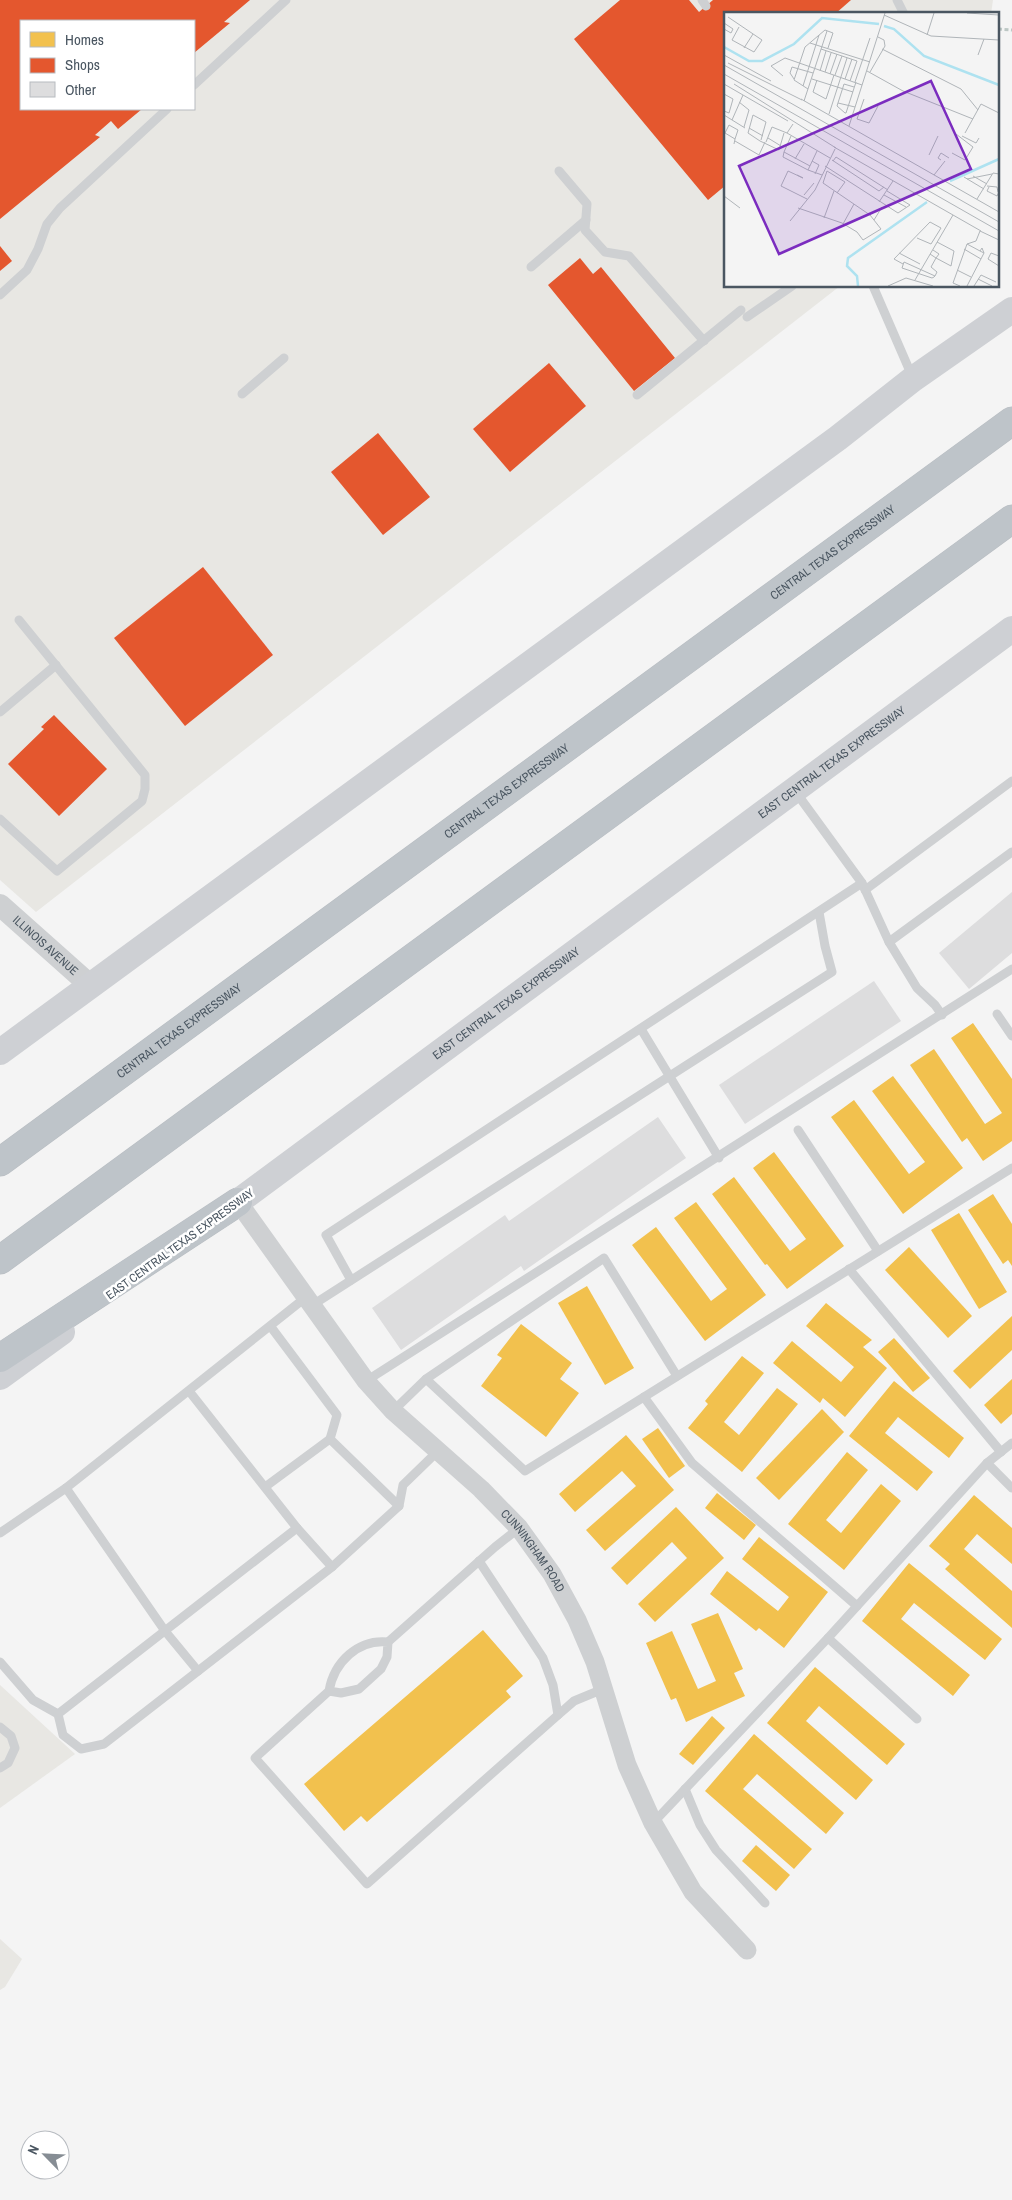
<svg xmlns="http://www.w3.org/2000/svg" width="1012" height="2200" viewBox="0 0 1012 2200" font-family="'Archivo Narrow',sans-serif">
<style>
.commercial{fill:#e8e7e3;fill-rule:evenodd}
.homes{fill:#f2c14e}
.shops{fill:#e4572e}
.building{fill:#ddddde}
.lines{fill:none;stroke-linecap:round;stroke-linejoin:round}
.motorway-casing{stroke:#b9bec3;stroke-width:29}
.path{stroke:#bcc7c4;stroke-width:3;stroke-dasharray:4 2.5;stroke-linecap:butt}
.service{stroke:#ced0d2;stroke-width:9}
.minor{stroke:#ced0d2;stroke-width:19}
.tertiary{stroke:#ced0d2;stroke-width:22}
.secondary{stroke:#ced0d4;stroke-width:26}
.motorway{stroke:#bec4c9;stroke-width:28}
.labels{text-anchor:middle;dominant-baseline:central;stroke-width:5;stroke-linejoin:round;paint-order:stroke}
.street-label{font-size:12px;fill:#4a5661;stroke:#fff}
.inset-river{fill:none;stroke:#aee2f0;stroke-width:2.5}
.inset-road{fill:none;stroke:#b0b5b9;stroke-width:1}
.view{fill:#7b2cbf;fill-opacity:0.15;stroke:#7b2cbf;stroke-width:2.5}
.inset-edge{fill:none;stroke:#4a5661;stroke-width:2.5}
</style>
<rect width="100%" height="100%" fill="#f4f4f4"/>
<g class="commercial">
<path d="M0,0H993L991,14H726V286H840L36,912L0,880ZM21,21H194V109H21Z"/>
<polygon points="0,1685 75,1754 0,1808"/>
<polygon points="0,1939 22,1959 5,1987 0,1990"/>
</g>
<g class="homes">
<polygon points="973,1023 1012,1079 1012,1141 983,1161 967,1138 962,1142 910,1065 934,1049 985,1124 1002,1113 951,1038"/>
<polygon points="893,1076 963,1168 903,1214 831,1117 854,1100 909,1174 925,1162 872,1091"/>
<polygon points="774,1152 844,1246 787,1289 767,1264 765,1265 712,1194 734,1177 790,1251 806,1239 753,1168"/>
<polygon points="993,1194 1012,1224 1012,1266 1008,1260 1003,1264 968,1210"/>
<polygon points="696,1202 766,1295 705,1341 632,1245 656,1227 711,1301 727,1289 674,1218"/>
<polygon points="959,1213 1007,1292 979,1309 931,1230"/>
<polygon points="909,1247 972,1316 948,1338 885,1270"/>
<polygon points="587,1286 634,1368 605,1385 558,1303"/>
<polygon points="826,1303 872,1340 863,1347 887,1368 845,1417 823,1398 820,1403 773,1363 792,1341 841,1382 854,1367 806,1326"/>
<polygon points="1012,1316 1012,1350 970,1389 953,1371"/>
<polygon points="521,1324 572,1363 560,1379 579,1393 546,1437 481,1386 502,1358 497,1355"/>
<polygon points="894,1338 930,1378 913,1392 878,1352"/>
<polygon points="742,1356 764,1373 724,1422 739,1435 777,1388 798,1404 742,1472 688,1428 708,1404 705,1401"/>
<polygon points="1012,1379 1012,1414 1001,1424 984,1405"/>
<polygon points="894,1381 964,1438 949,1458 898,1417 885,1433 933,1472 917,1491 849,1436"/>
<polygon points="822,1409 844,1432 779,1500 756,1478"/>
<polygon points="658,1428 685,1466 669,1478 642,1439"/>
<polygon points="626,1435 674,1490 605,1551 586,1530 636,1486 622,1471 575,1512 559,1494"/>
<polygon points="847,1452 868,1470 826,1520 841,1533 881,1484 901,1501 844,1570 788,1524"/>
<polygon points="717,1493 756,1525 744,1540 705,1508"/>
<polygon points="974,1495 1012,1528 1012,1564 977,1534 964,1549 1012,1591 1012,1628 945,1569 950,1564 929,1546"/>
<polygon points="676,1507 724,1558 655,1622 638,1604 687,1558 672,1542 627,1585 611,1568"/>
<polygon points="759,1537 828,1592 784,1648 759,1628 756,1631 710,1594 727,1571 778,1611 789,1597 742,1559"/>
<polygon points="909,1563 1002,1639 985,1660 914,1603 901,1619 970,1675 953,1696 862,1621"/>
<polygon points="718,1613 743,1669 734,1673 745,1696 686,1722 676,1698 671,1700 646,1643 672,1631 698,1689 716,1681 691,1624"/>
<polygon points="483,1630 523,1676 506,1691 511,1697 367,1822 361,1816 344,1831 304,1784"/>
<polygon points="815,1667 905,1744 887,1765 819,1706 806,1721 873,1780 856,1800 767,1723"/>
<polygon points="712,1716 725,1728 693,1765 679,1754"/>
<polygon points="754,1734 844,1813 826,1834 757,1774 743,1789 812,1849 794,1869 705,1791"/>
<polygon points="756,1845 790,1875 776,1891 742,1861"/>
</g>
<g class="shops">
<polygon points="0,0 250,0 224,22 230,23 194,53 194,21 21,21 21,109 142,109 118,129 111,121 95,135 100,137 0,219"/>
<polygon points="620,0 689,0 699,12 713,0 851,0 835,14 726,14 726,185 708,200 574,39"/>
<polygon points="0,246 12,261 0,271"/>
<polygon points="580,258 593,274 601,267 675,358 634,391 548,285"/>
<polygon points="549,363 586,406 510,472 473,429"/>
<polygon points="378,433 430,497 383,535 331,472"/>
<polygon points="203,567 273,655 185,726 114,638"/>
<polygon points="54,715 107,769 59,816 8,764 44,729 41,727"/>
</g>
<g class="building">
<polygon points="1012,892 1012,953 969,989 939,953"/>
<polygon points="874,981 901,1021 745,1124 719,1085"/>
<polygon points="658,1117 686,1158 524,1271 521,1266 401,1350 372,1308 505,1215 509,1221"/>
</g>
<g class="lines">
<defs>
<g id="motorway">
<path id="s4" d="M0,1162L1012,421"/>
<polyline points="0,1260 1012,519"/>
<polyline points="0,1358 238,1202"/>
</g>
</defs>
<use href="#motorway" class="motorway-casing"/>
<polyline class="path" points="998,29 1012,30"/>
<g class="service">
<polyline points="702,0 706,6"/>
<polyline points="897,0 904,14"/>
<polyline points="194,85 286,0"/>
<polyline points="559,171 587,204 585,230 605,252 629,256 704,341"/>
<polyline points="531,267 586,220"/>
<polyline points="873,286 912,376"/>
<polyline points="0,295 27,270 38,249 47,224 60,208 167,109"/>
<polyline points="747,317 792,286"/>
<polyline points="242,394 284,358"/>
<polyline points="637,395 741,310"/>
<polyline points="0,712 56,665"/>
<polyline points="795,791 862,883 889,942 917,988 935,1005 942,1015"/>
<polyline points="0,819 57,871 142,801 145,789 145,775 19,620"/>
<polyline points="865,890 1012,781"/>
<polyline points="889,942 1012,852"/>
<polyline points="997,1014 1012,1036"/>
<polyline points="641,1029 719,1158"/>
<polyline points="798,1130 878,1251"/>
<polyline points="849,1269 1001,1452"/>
<polyline points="351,1280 326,1235 862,883"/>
<polyline points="311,1306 832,972 825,946 819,912"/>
<polyline points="271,1327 337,1415 330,1439"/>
<polyline points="426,1379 525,1471 1012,1168"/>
<polyline points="366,1381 1012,969"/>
<polyline points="189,1391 297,1528 332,1567 399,1506 403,1485 438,1451"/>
<polyline points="644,1397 692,1463 857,1606"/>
<polyline points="393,1411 426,1379 604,1258 677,1376"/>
<polyline points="987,1463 1012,1488"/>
<polyline points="265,1487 330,1439 399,1506"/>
<polyline points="66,1488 165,1631 198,1671"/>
<polyline points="0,1533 66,1488 305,1298"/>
<polyline points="479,1561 543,1658 553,1685 558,1715"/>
<polyline points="828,1638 917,1719"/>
<polyline points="388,1642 495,1547 519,1528"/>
<polyline points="0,1662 33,1700 58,1714 297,1528"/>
<path d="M329,1691L341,1693L359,1689L381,1669L387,1657L388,1642C358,1639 334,1662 329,1691L255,1758L367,1884L558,1715L574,1701L603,1689"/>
<polyline points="58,1714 63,1735 81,1749 104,1744 332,1567"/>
<polyline points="0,1727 11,1736 15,1748 8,1763 0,1768"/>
<polyline points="685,1789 700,1825 716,1850 765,1903"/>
<polyline points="653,1823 828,1638 987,1463 1012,1443"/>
</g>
<path class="minor" id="s1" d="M238,1202L366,1381L393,1411L481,1489L519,1528L552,1574L577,1620L595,1662L627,1765L653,1823L693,1892L747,1950"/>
<path class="tertiary" id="s2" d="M0,905L91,986"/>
<g class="secondary">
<polyline points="0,1052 838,438 913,379 1012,310"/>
<path id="s3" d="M220,1215L1012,629"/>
<polyline points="0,1377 62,1332"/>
</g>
<use href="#motorway" class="motorway"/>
</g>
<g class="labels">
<g class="street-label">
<text stroke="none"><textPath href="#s4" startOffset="1032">CENTRAL TEXAS EXPRESSWAY</textPath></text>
<text stroke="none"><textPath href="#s3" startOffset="761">EAST CENTRAL TEXAS EXPRESSWAY</textPath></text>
<text stroke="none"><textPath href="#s4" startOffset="628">CENTRAL TEXAS EXPRESSWAY</textPath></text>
<text stroke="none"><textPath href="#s2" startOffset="61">ILLINOIS AVENUE</textPath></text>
<text stroke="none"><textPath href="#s3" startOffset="356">EAST CENTRAL TEXAS EXPRESSWAY</textPath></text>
<text stroke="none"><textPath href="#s4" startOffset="222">CENTRAL TEXAS EXPRESSWAY</textPath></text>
<text transform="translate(180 1244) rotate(-36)">EAST CENTRAL TEXAS EXPRESSWAY</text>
<text stroke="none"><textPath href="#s1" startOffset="459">CUNNINGHAM ROAD</textPath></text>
</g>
</g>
<g transform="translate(724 12)">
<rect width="275" height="275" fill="#f4f4f4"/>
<path class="inset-river" d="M160,14L170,17L200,44L275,73M0,35L25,49H38L70,32L98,6L155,12M226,169L275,147M134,274L133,264L123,254L124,246L203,190"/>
<path class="inset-road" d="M243,1L275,3M160,3L207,24L275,28M4,5L38,28L30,40L8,28L15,15M0,11L9,17L7,21L0,17M203,23L210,1M86,31L146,50M20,36L29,22M97,37L133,49M158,37L237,77L254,98M0,43L47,69M254,43L260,27M4,51L78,88M0,53L275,210M96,59L102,39M143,59L179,79L249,107M101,60L107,41M146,60L161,34L160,28L154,25M0,62L275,219M106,62L113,42M111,63L118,44M59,64L47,54L61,46L138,73M70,67L66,61L68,55L89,61M88,67L129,80M121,67L128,47M93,68L89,80L102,87L110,63M126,69L133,49M131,70L146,26M0,72L64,109M10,72L112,136M79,74L95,23M130,75L120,72L113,94L121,101H122L132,70M84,77L70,68L81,35L101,18L109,21L104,36M0,82L9,87L5,101L0,99M77,87L275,200M140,87L133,107L145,111L154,94M80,89L103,19M15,90L25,98L20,115M114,91L131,95M105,102L123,46M0,103L21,116M8,108L19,83M125,114L161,1M25,116L39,124M1,121L5,113L14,118L11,127M1,121L11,127L10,132M63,121L106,146M241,121L257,92L275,101M67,124L60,140L86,154M238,124L252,131L255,126M44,126L57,134M37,128L42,110L29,103L24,121L36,129L55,138L60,121M11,129L35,143L41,130M42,130L48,115L63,121L69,112M110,135L257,219M93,139L84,158L98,163M60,140L59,145L84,158M228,141L241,148L249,135L232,122M205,143L214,124M71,147L80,132M108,148L155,179L160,175M217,148L214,146L217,141L225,146M88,149L95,153L91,162M109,149L112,145L164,178M101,154L174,201L186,193L163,179M103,159L121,170L113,181M73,163L79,166L64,159L57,174L83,187M210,163L221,149M249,164L263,172M240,165L260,177M243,167L268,162M263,174L273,175L274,180M265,175L263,179L273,184L275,180M80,183L90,171M160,183L182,195M0,184L16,196M253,187L269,161L275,162M155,190L169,169M74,196L118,211L133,220L139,228L157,217L146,203L99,171L103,159M100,206L110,179M150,208L158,195M66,209L91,178L111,137M119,212L130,192M256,219L275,228M240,237L257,247M256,239L243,232L252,229L256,219M175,241L196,252M206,242L212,246L215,242L209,238M275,244L267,241L264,247L275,254M179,252L170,247L206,210L217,216L207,232L193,226M233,258L247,265M211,264L180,250L178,256L208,266L210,265L211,264L213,260L207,255L212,246L227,254L230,239L213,230M254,267L268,274M191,268L229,203M164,274L182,266L209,274M236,274L229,271L243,232M243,274L260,241L256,239L258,236L260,241M250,274L257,263L272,270"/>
<path class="view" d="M207,69L247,157L55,242L15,154Z"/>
<rect width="275" height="275" class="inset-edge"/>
</g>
<rect x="20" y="20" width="175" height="90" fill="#ffffff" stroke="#b7bbc0"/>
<rect x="30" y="32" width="25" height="15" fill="#f2c14e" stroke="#b7bbc0"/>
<text x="65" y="45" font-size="15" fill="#4a5661">Homes</text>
<rect x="30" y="58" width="25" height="15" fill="#e4572e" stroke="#b7bbc0"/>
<text x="65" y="70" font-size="15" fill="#4a5661">Shops</text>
<rect x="30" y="82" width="25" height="15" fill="#ddddde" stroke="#b7bbc0"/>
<text x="65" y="95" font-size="15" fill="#4a5661">Other</text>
<g transform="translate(45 2155) rotate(294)"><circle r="24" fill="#ffffff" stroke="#b7bbc0"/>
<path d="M0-4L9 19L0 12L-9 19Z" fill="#868d94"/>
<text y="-8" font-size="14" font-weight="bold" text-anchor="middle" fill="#4a5661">N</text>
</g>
</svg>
